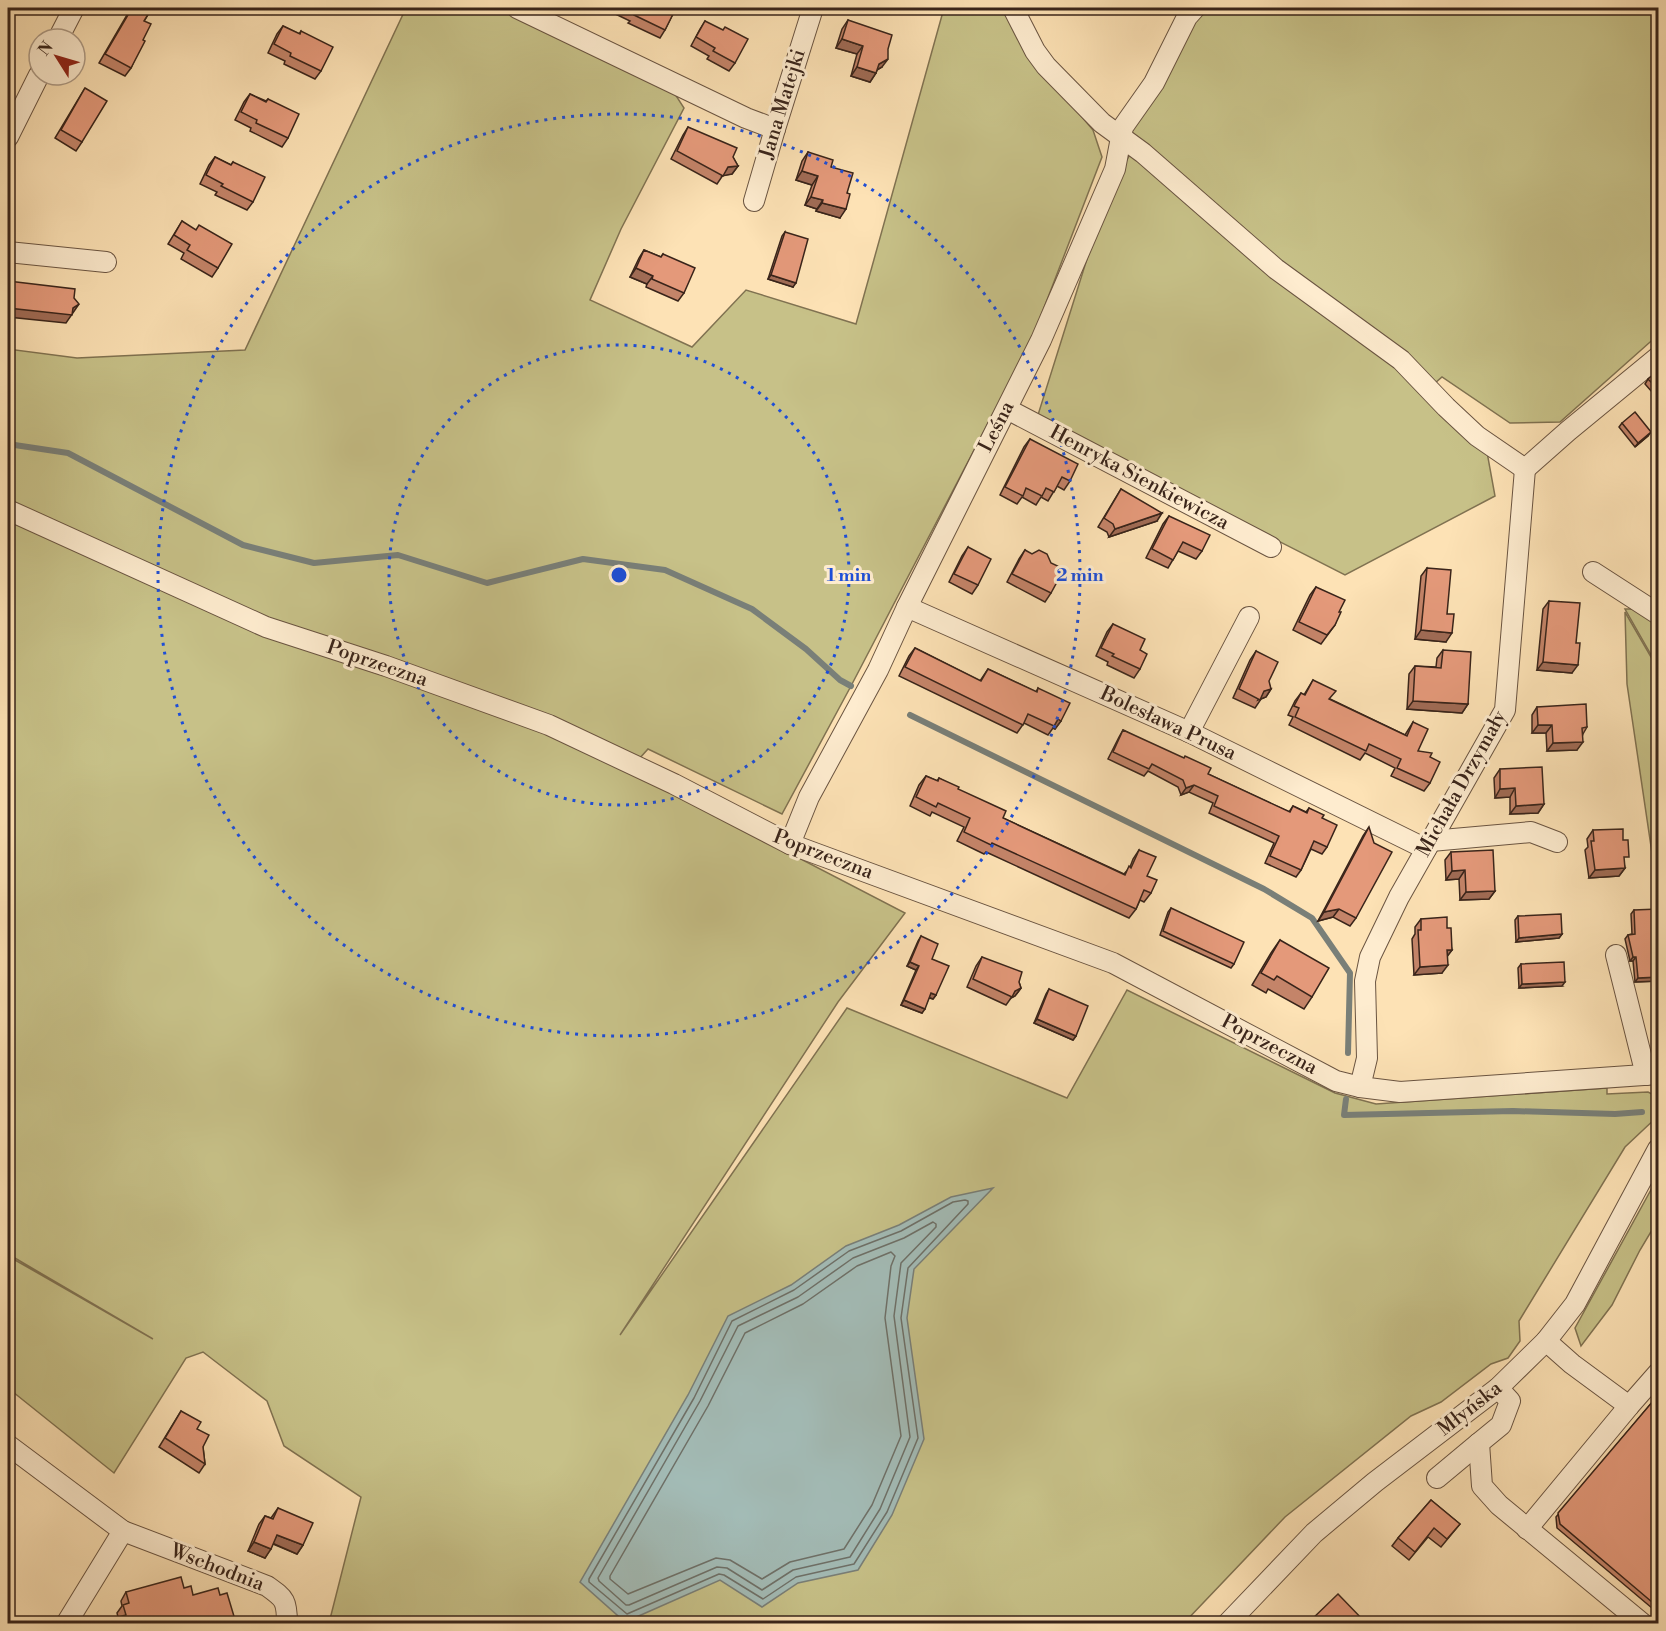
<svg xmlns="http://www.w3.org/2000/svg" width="1666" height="1631" viewBox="0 0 1666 1631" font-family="'Libre Bodoni',serif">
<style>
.green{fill:#c7c188;stroke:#807251;stroke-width:1.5}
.water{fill:#a3bcb7;stroke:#797f78;stroke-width:1.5}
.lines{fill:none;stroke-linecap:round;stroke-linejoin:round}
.shore{stroke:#6e7068;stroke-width:1.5}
.stream{stroke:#797f78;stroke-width:6}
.minor-casing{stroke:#6a5441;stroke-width:22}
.minor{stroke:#feeccf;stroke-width:20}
.wall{fill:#c48469;stroke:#39241a;stroke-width:1.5}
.shaded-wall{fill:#a06b55;stroke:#39241a;stroke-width:1.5}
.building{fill:#e4997a;stroke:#39241a;stroke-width:1.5}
.ring{fill:none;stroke:#1d4ed8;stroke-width:3;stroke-dasharray:3 6}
.labels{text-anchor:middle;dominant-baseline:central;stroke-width:6;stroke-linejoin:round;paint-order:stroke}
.street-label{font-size:20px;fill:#39241a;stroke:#feeccf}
.centre{fill:#1d4ed8;stroke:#feeccf;stroke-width:3}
.ring-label{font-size:18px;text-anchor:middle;font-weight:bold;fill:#1d4ed8;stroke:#feeccf;stroke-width:6;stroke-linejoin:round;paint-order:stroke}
</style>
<rect width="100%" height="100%" fill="#fde2b5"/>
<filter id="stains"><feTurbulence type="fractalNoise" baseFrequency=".00333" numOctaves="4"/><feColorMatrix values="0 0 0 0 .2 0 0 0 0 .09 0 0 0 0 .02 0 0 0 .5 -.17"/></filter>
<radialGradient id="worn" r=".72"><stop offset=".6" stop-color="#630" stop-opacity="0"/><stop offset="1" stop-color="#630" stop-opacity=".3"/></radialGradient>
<g class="green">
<polygon points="406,8 498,8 675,94 684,108 621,229 590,300 692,347 746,290 856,324 944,8 1004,8 1055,85 1093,130 1102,157 1032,339 851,686 782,814 648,749 629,770 905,913 838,1002 620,1335 847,1008 1067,1098 1127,990 1335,1093 1376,1104 1607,1088 1607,1094 1648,1092 1658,1097 1658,1116 1625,1147 1519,1321 1520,1341 1508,1358 1491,1364 1441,1402 1411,1416 1285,1517 1184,1623 329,1623 361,1497 284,1446 267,1401 203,1352 186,1358 114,1473 8,1388 8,1256 153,1339 8,1254 8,349 77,358 245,350"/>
<polygon points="1198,8 1658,8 1658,335 1560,422 1510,423 1442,377 1426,391 1487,452 1495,496 1345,575 1037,418 1108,192 1139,139 1122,129"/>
<polygon points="1625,609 1632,609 1658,618 1658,667"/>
<polygon points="1625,612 1658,669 1657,887 1627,684"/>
<polygon points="1658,1177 1658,1220 1640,1250 1612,1305 1581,1346 1575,1328"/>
</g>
<polygon class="water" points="993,1188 914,1269 907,1318 924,1439 892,1515 858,1570 798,1583 762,1607 720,1580 625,1622 580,1582 688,1395 728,1316 791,1285 846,1246 899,1225 951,1197"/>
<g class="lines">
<g class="shore">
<polygon points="965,1200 968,1201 968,1204 908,1268 901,1318 918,1438 887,1512 854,1564 796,1577 763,1599 724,1575 719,1574 627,1614 589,1582 589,1579 694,1398 732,1321 794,1290 849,1251 901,1231 953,1202"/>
<polygon points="933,1222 936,1224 936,1227 901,1263 894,1316 910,1437 880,1509 850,1557 793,1570 762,1590 727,1568 717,1567 629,1605 626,1605 599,1581 598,1578 700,1401 738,1326 798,1297 853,1258 904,1238"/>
<polygon points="891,1252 895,1256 891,1266 885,1318 901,1436 872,1505 844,1549 790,1562 762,1579 730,1560 716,1558 628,1594 610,1579 610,1576 708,1406 745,1333 803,1304 857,1266"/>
</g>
<g class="stream">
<polyline points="8,444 68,453 243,545 314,563 398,555 487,583 583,559 665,570 752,609 806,649 840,680 851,686"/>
<polyline points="910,715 1264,889 1312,918 1350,973 1348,1053"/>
<polyline points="1346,1099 1344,1115 1513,1111 1615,1114 1642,1112"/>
</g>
<defs>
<g id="minor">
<polyline points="517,8 746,118 775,129"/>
<polyline points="1013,8 1035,51 1046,66 1102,123 1143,153 1276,269 1401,360 1446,407 1477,436 1525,469"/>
<polyline points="58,39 74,8"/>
<polyline points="8,137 39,75"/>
<polyline points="754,201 775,129 813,8"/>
<polyline points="8,252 106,262"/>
<polyline points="1007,409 1271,547"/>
<polyline points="1525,469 1568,431 1658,357"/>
<polyline points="8,510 266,627 386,666 549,725 674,784 790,844 1113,963 1336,1081 1360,1087 1400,1092 1658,1074"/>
<polyline points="1593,572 1658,614"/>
<polyline points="907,607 1189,732 1426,849"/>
<polyline points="1189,732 1249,617"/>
<polyline points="1431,841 1531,832 1557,842"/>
<polyline points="790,844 809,797 878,670 907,607 1041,340 1115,169 1123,127 1154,83 1187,17 1195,8"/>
<polyline points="1616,955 1646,1075"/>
<polyline points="1360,1087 1367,1058 1365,981 1370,957 1399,897 1505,710 1525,469"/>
<polyline points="1546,1341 1572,1364 1629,1406 1658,1373"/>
<polyline points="1498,1388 1510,1401 1501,1425 1479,1443 1482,1486 1499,1505 1643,1624"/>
<path d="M8,1445L123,1531L267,1586C285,1599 287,1600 287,1624"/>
<polyline points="1437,1478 1479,1443"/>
<polyline points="1527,1529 1629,1406"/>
<polyline points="66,1624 123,1531"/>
<polyline points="1227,1624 1314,1533 1375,1482 1498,1388 1546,1341 1575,1304 1658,1149"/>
</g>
</defs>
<use href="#minor" class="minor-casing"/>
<use href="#minor" class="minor"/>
</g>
<g class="wall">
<polygon points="131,8 152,8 144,21 143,40 131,68 125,76 99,63"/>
<polygon points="603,8 676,8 665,30 660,38 628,23 630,21"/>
<polygon points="848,20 882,67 877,70 876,73 870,82 851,76 857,54 836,48 842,29"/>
<polygon points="705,21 735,63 729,71 707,59 709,56 691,46 700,29"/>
<polygon points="283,26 299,34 301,31 321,71 315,79 284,64 285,61 268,53 277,34"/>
<polygon points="85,88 82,142 76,151 55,138"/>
<polygon points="250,94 266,101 268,99 288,138 282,147 250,131 251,128 235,120 244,102"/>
<polygon points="688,127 733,157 738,166 732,174 723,175 717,184 671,159 683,135"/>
<polygon points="808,152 831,167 847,193 840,218 816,211 817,209 805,205 812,185 796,180 802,161"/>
<polygon points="215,157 231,165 233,162 253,202 247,210 215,195 217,192 200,184 209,165"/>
<polygon points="182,221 218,268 212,277 181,259 184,253 168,244"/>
<polygon points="785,232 793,287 768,279 782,236"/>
<polygon points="644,250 661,257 663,254 684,293 678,301 646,287 647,284 630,277 639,258"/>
<polygon points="1659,370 1659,400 1645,384 1648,379"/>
<polygon points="1622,423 1648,436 1635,447 1619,427"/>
<polygon points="1030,439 1070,481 1064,490 1057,486 1048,501 1041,497 1036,505 1022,497 1017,504 1000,495 1024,447"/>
<polygon points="1121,489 1157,521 1109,537 1107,532 1098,527"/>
<polygon points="1169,516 1202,551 1196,559 1178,551 1168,568 1146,558 1163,524"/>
<polygon points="968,547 978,585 972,594 949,582 962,556"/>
<polygon points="1025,550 1051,593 1045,602 1007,582 1019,559"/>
<polygon points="1427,568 1447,614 1446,642 1415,639 1421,576"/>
<polygon points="1316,587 1339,612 1335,625 1321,644 1293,630 1310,595"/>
<polygon points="1549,601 1576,643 1572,673 1537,670 1543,609"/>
<polygon points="1113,624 1140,650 1140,669 1134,678 1107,665 1108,662 1096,656 1107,632"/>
<polygon points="915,648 980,681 988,669 1036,692 1038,688 1061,721 1055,729 1053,728 1048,735 1024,723 1017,733 899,676 909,656"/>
<polygon points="1443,650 1468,704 1462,713 1407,709 1409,674 1415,666 1436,667 1437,658"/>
<polygon points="1256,651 1271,689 1266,697 1261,699 1255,708 1233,698 1250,660"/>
<polygon points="1313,680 1330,699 1405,735 1413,722 1418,751 1430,757 1430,783 1424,791 1391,776 1395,768 1365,753 1360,760 1289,725 1293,717 1288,715 1295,701 1301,693 1304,695"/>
<polygon points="1537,707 1587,727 1583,734 1577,750 1547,751 1546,733 1532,733 1532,715"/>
<polygon points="1123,730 1208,774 1289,812 1293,806 1306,812 1309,808 1322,818 1327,847 1322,854 1311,849 1301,870 1296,877 1265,863 1274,843 1209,813 1213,803 1189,792 1181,795 1178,787 1148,771 1144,776 1108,759 1119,737"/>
<polygon points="1500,769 1544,804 1538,813 1510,814 1510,797 1495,798 1494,778"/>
<polygon points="926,776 937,781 939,778 1003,818 1124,874 1130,867 1133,859 1139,850 1147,876 1151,893 1144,902 1140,900 1136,909 1129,918 986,852 984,854 957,841 964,827 932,812 930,816 910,806 919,785"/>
<polygon points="1369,827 1356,918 1350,926 1333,917 1318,921 1363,836"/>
<polygon points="1593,830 1624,863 1625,868 1619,876 1589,878 1585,850 1588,847 1587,839"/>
<polygon points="1451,852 1495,891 1489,899 1460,900 1459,879 1446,880 1445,860"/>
<polygon points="1171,908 1234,964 1231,968 1160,935 1168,912"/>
<polygon points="1634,910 1659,923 1659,981 1635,982 1633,961 1630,961 1625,939 1628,935 1632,934 1631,914"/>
<polygon points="1518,916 1562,934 1559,938 1516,942 1515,920"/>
<polygon points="1421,919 1447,928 1452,950 1447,956 1442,973 1414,975 1412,939 1415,934 1415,927"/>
<polygon points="921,936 932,959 936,995 933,999 929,998 922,1013 901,1005 916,970 907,966 918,941"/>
<polygon points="1280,940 1312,997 1304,1009 1268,989 1266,993 1252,985 1271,953"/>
<polygon points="982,957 1019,982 1021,988 1015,996 1011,998 1006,1005 967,987 976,966"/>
<polygon points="1521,964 1562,986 1519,988 1518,968"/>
<polygon points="1049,989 1076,1036 1073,1040 1034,1023 1046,994"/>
<polygon points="1659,1394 1659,1614 1557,1528 1556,1517"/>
<polygon points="181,1411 197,1429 203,1447 205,1464 199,1473 159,1447"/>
<polygon points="1431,1500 1460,1524 1441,1547 1428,1537 1409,1560 1392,1546 1398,1538"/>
<polygon points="278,1508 303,1545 297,1554 273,1544 265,1558 248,1551 259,1524 265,1516 271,1518"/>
<polygon points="184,1588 193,1595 220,1595 236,1623 99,1623 100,1622 118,1617 117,1613 122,1606 121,1601 126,1592"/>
</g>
<g class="shaded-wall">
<polygon points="842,39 863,46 857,54 836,48"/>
<polygon points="888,59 882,67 873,72 879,64"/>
<polygon points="857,67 876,73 870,82 851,76"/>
<polygon points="738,166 732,174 722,176 728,167"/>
<polygon points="802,171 818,176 812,185 796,180"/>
<polygon points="811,197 823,200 817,209 805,205"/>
<polygon points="822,203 846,209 840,218 816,211"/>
<polygon points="636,268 653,276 647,284 630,277"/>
<polygon points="771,275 796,283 793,287 768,279"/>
<polygon points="79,304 66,323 8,317 8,308 73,308"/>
<polygon points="1651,432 1648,436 1635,447 1638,443"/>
<polygon points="1162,513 1157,521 1109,537 1115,529"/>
<polygon points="1421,630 1452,633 1446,642 1415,639"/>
<polygon points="1543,662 1578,665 1572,673 1537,670"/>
<polygon points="1271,689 1266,697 1258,700 1264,691"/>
<polygon points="1413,701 1468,704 1462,713 1407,709"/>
<polygon points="1058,719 1061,721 1055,729 1053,728"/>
<polygon points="1538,725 1552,725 1546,733 1532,733"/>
<polygon points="1583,742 1577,750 1547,751 1553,743"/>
<polygon points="1194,785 1189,792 1181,795 1186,788"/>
<polygon points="1515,788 1510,797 1495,798 1500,789"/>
<polygon points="1544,804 1538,813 1510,814 1516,806"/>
<polygon points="1625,868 1619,876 1589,878 1595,870"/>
<polygon points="1465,870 1459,879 1446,880 1452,871"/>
<polygon points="1495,891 1489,899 1460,900 1466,892"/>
<polygon points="1339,909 1333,917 1318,921 1324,912"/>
<polygon points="1562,934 1559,938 1516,942 1519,938"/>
<polygon points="1447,950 1452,950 1446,958"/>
<polygon points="1633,957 1636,957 1633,961 1630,961"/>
<polygon points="910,962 919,966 916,970 907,966"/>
<polygon points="1448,965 1442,973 1414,975 1420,967"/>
<polygon points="1659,977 1659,981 1635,982 1638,978"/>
<polygon points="1565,982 1562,986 1519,988 1522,984"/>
<polygon points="1021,988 1015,996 1011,998 1015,991"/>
<polygon points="931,993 936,995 933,999 928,997"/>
<polygon points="904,1000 925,1009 922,1013 901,1005"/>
<polygon points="1037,1019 1076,1036 1073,1040 1034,1023"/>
<polygon points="277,1535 303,1545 297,1554 272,1543"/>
<polygon points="254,1542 271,1549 265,1558 248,1551"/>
<polygon points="199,1618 196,1623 182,1623"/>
</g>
<g class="building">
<polygon points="132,8 152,8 144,21 151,24 143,40 145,41 131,68 105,54"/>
<polygon points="626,8 676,8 665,30 634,15 635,12"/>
<polygon points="848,20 892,35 888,49 888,59 879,64 876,73 857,67 863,46 842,39"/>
<polygon points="705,21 723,30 725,27 748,39 735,63 713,51 715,48 696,37"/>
<polygon points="283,26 300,34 301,31 333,47 321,71 290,56 291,53 274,44"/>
<polygon points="85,88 107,101 82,142 61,130"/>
<polygon points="250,94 266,102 268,99 299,114 288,138 256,123 257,120 241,112"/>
<polygon points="688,127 737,148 733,157 738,166 728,167 723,176 677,151"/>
<polygon points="808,152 833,160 831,167 853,173 847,193 850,194 846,209 822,203 823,200 811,197 818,176 802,171"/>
<polygon points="215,157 231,165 233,162 265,177 253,202 221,186 223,184 206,175"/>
<polygon points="182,221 196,230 199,225 232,244 218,268 187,250 190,245 174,235"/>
<polygon points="785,232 808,239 796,283 771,275"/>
<polygon points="644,250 661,257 663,254 695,268 684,293 652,279 653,276 636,268"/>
<polygon points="8,281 75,289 74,298 79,304 73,308 72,315 8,308"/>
<polygon points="1659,370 1659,390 1648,379"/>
<polygon points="1635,412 1651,432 1638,443 1622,423"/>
<polygon points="1030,439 1078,464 1070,481 1062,477 1054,492 1046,488 1042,496 1026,488 1023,496 1005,487"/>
<polygon points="1121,489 1162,513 1115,529 1113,524 1104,518"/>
<polygon points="1169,516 1210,535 1202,551 1183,542 1173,560 1152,549"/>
<polygon points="968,547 991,559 978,585 954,574"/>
<polygon points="1025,550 1032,554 1039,550 1047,554 1051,563 1064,569 1051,593 1012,574"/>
<polygon points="1427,568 1451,570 1447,614 1454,614 1452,633 1421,630"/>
<polygon points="1316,587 1345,600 1339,612 1341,612 1335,625 1327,635 1299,622"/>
<polygon points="1549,601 1580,603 1576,643 1580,643 1578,665 1543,662"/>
<polygon points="1113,624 1145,639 1140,650 1147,654 1140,669 1112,656 1114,654 1101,648"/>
<polygon points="915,648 981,681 988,669 1037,692 1038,688 1070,703 1061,721 1058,719 1054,726 1028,714 1023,725 905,667"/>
<polygon points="1443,650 1471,652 1468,704 1413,701 1415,666 1441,668"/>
<polygon points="1256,651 1278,662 1269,681 1271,689 1264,691 1260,700 1239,689"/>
<polygon points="1313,680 1336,691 1329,699 1407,736 1413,722 1428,729 1418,751 1432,753 1430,757 1440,762 1430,783 1397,768 1401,759 1369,744 1366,751 1295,717 1299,708 1294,706 1301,693 1305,695"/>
<polygon points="1586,704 1587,727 1582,728 1583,742 1553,743 1552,725 1538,725 1537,707"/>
<polygon points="1123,730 1184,758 1185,756 1211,768 1208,774 1290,812 1293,806 1307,813 1309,808 1324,815 1322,818 1337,825 1327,847 1314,841 1301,870 1270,856 1279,836 1214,806 1218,796 1194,785 1186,788 1183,780 1152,764 1149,769 1113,752"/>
<polygon points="1542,767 1544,804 1516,806 1515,788 1500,789 1500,769"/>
<polygon points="926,776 938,781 939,778 959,787 958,789 1006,811 1003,818 1125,875 1129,866 1131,868 1139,850 1156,857 1147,876 1157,880 1151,893 1144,890 1136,909 992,843 991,845 964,832 970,818 938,803 936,807 916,797"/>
<polygon points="1369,827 1374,843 1392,852 1356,918 1339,909 1324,912"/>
<polygon points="1623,829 1623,840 1628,840 1629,857 1624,857 1625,868 1595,870 1591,841 1594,841 1593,830"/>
<polygon points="1493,850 1495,891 1466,892 1465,870 1452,871 1451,852"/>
<polygon points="1171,908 1244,942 1234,964 1163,931"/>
<polygon points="1658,909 1659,977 1638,978 1636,957 1633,957 1628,935 1635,934 1634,910"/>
<polygon points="1561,914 1562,934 1519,938 1518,916"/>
<polygon points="1447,917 1447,928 1451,928 1452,950 1447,950 1448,965 1420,967 1418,930 1421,930 1421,919"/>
<polygon points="921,936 938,944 932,959 949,966 936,995 931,993 925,1009 904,1000 919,966 910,962"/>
<polygon points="1280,940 1329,968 1312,997 1277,976 1274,980 1261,973"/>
<polygon points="982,957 1022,972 1019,982 1021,988 1015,991 1012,997 973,979"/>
<polygon points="1564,962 1565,982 1522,984 1521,964"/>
<polygon points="1049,989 1088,1006 1076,1036 1037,1019"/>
<polygon points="1659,1394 1659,1608 1560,1524 1558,1513"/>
<polygon points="181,1411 201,1422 197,1429 209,1435 203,1447 205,1464 165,1438"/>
<polygon points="1431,1500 1460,1524 1447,1539 1434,1528 1415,1552 1398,1538"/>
<polygon points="278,1508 313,1523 303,1545 277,1535 271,1549 254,1542 265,1516 273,1519"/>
<polygon points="181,1577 184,1588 191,1586 193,1595 218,1588 220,1595 227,1593 236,1623 201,1623 199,1618 182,1623 101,1623 100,1622 126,1615 123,1605 129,1603 126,1592"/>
<polygon points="1338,1594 1366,1623 1308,1623"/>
<polygon points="1385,1618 1390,1623 1379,1623"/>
</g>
<g class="ring">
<circle cx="619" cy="575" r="230"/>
<circle cx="619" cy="575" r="461"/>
</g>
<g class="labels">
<g class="street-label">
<text transform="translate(783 104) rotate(-73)">Jana Matejki</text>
<text transform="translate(997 427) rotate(-63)">Leśna</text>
<text transform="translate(1139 478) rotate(28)">Henryka Sienkiewicza</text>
<text transform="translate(377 664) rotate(19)">Poprzeczna</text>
<text transform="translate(1168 724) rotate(25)">Bolesława Prusa</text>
<text transform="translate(1462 784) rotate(-61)">Michała Drzymały</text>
<text transform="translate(823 855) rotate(21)">Poprzeczna</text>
<text transform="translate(1269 1045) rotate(28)">Poprzeczna</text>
<text transform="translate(1470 1409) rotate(-38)">Młyńska</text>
<text transform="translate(217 1568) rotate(21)">Wschodnia</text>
</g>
</g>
<circle cx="619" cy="575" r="9" class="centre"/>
<g class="ring-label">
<text x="849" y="581">1 min</text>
<text x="1080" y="581">2 min</text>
</g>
<rect width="1666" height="1631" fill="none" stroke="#fde2b5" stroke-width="30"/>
<rect x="9" y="9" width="1648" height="1613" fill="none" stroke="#39241a" stroke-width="3"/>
<rect x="15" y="15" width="1636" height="1601" fill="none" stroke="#39241a" stroke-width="1.5"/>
<g transform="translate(57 57) rotate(307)"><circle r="28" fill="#feeccf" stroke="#af9c87" stroke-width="1.5"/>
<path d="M0-4.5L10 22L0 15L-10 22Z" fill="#8f2418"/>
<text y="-9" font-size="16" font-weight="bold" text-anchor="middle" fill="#39241a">N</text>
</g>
<rect width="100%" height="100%" filter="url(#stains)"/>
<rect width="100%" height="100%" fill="url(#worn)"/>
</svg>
